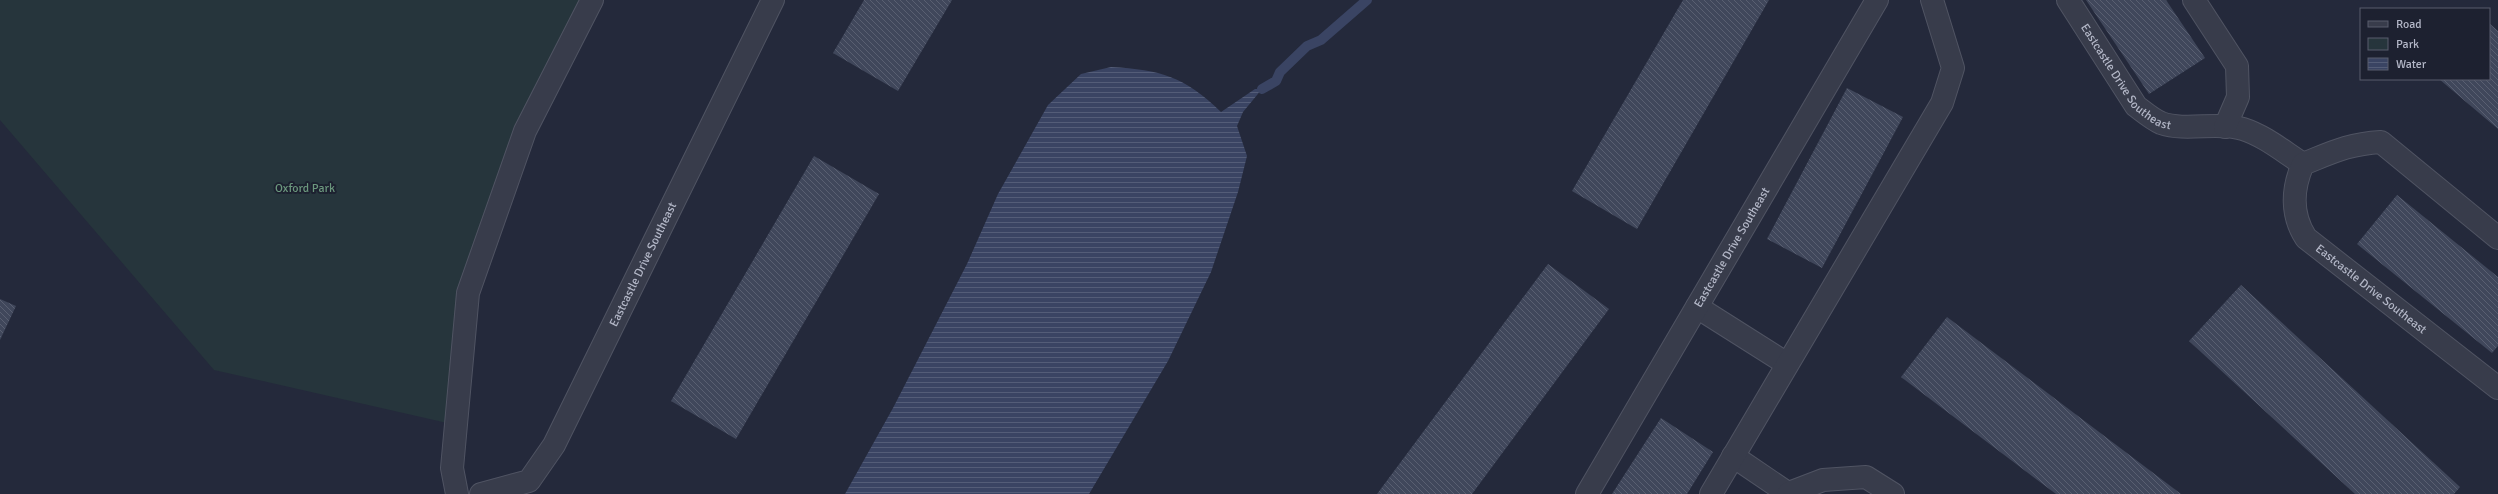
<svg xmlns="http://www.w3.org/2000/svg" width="2498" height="494" viewBox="0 0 2498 494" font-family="Signika,sans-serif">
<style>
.green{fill:#26353c}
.water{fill:url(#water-rules)}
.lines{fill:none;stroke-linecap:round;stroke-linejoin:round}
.stream{stroke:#3a4463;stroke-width:10}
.building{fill:url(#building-back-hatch)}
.minor-casing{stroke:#505463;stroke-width:24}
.minor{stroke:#383c4b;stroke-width:22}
.labels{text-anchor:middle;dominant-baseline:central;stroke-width:4;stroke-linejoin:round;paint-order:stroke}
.street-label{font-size:12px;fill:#b3b7c7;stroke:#1d2130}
.park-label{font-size:12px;fill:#6b977d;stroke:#1d2130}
</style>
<defs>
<pattern id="water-rules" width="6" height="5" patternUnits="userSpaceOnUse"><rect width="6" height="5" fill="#3a4463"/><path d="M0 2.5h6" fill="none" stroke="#545d78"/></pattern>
<pattern id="building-back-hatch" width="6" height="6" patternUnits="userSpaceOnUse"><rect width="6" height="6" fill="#40475b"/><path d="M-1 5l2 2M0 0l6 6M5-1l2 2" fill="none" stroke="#595f71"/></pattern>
</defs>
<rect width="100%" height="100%" fill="#24293b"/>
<polygon class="green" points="0,0 592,0 468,293 456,425 214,370 0,120"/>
<path class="water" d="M1111,67C1161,70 1184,76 1221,112L1255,89H1262L1243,112L1237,126L1247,156L1238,192L1211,272L1168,361L1089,494H845L893,408L967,264L998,194L1048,105L1081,74Z"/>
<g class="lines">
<polyline class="stream" points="1262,89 1276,81 1280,72 1307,46 1321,40 1367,0"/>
</g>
<g class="building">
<polygon points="864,0 952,0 898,91 833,53"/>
<polygon points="1683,0 1769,0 1637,229 1572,191"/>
<polygon points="2086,0 2166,0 2205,58 2149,94"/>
<polygon points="2489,23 2498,31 2498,129 2439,79 2489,79"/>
<polygon points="1847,88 1903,117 1822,268 1767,239"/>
<polygon points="814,156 879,194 736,439 671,401"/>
<polygon points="2397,195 2498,277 2498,346 2492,353 2357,244"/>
<polygon points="1548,264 1609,309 1472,494 1377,494"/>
<polygon points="2241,285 2460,487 2454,494 2355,494 2189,341"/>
<polygon points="0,299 16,306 0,340"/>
<polygon points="1947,317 2181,494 2056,494 1901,377"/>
<polygon points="1661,418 1713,452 1687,494 1612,494"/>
</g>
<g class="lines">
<defs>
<g id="minor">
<path id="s1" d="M2068,0L2136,106C2144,112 2152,119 2161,123C2187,132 2217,121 2243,129C2265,136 2284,152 2303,164"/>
<polyline points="2194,0 2237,66 2238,97 2225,127"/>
<path id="s2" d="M2498,238L2381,142C2348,144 2333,152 2303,164C2292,189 2291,215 2306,238L2498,388"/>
<polyline points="1697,307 1787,364"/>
<polyline points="1733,456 1789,494"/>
<polyline points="1789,493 1823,480 1866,477 1893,494"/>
<polyline points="457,494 452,468 468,293 525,131 592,0"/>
<path id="s3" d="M481,494L529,481L554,445L773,0"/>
<path id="s4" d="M1587,494L1877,0"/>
<polyline points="1711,494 1942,103 1953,68 1932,0"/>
</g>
</defs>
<use href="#minor" class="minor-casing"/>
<use href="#minor" class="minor"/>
</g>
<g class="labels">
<g class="street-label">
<text stroke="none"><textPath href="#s1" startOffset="98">Eastcastle Drive Southeast</textPath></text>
<text stroke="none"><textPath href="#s4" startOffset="286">Eastcastle Drive Southeast</textPath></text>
<text stroke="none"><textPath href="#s3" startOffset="295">Eastcastle Drive Southeast</textPath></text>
<text stroke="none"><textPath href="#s2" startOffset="393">Eastcastle Drive Southeast</textPath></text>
</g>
<g class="park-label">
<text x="305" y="188">Oxford Park</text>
</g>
</g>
<rect x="2360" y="8" width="130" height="72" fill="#1d2130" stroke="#595d6c"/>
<rect x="2368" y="21" width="20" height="6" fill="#383c4b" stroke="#595d6c"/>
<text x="2396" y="28" font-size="12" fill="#b3b7c7">Road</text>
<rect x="2368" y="38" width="20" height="12" fill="#26353c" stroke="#595d6c"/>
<text x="2396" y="48" font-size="12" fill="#b3b7c7">Park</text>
<rect x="2368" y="58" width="20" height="12" fill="url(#water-rules)" stroke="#595d6c"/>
<text x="2396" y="68" font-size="12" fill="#b3b7c7">Water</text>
</svg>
